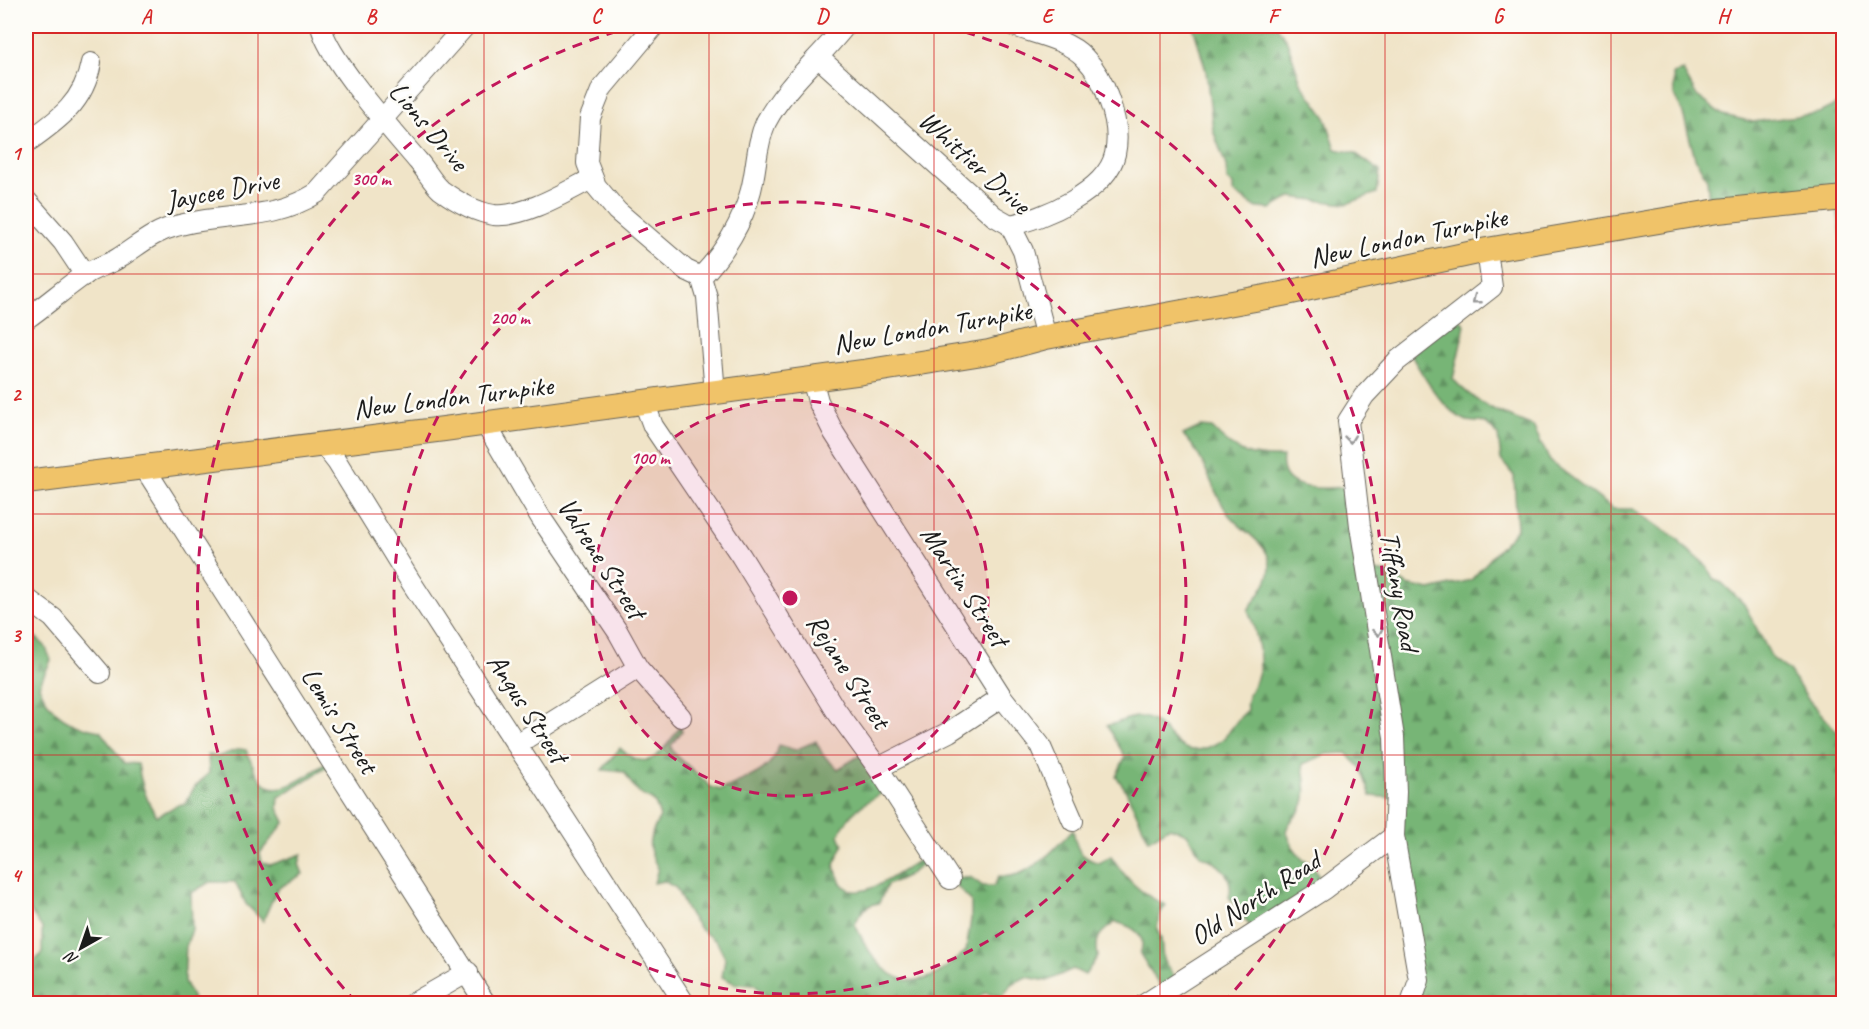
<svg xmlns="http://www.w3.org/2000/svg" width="1869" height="1029" viewBox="0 0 1869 1029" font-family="Caveat,sans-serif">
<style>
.forest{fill:url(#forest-firs);stroke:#4a6849;stroke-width:1.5}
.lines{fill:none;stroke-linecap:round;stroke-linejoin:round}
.minor-casing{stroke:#666258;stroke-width:22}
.major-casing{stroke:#666258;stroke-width:26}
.minor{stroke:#fff;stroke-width:20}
.major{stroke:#f0c369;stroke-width:24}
.oneway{stroke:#999}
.grid{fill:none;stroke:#d62828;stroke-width:1.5;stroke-opacity:0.55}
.ring{fill:none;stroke:#c2185b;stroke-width:3;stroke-dasharray:10 8}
.labels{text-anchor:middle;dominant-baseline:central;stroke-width:5;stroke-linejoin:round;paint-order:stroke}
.street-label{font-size:28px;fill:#1c1c1c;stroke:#fdfcf7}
.centre{fill:#c2185b;stroke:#fdfcf7;stroke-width:3}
.ring-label{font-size:18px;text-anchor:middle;font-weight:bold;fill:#c2185b;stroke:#fdfcf7;stroke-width:5;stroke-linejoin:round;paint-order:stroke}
.neatline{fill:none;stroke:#d62828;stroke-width:2}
.grid-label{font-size:20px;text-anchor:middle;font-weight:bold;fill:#d62828}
</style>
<defs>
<pattern id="forest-firs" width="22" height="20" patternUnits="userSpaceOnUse" patternTransform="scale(1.5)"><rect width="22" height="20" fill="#77b576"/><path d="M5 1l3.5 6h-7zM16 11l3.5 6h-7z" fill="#619260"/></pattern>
</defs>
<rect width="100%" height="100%" fill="#fdfcf7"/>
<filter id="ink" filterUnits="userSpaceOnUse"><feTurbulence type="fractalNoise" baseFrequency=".0167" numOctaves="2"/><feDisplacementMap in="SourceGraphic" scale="12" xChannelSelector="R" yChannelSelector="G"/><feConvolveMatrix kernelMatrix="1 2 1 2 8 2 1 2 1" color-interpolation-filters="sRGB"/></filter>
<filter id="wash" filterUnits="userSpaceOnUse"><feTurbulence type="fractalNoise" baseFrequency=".008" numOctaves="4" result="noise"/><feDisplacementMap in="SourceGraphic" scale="24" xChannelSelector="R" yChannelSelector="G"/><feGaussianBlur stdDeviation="1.35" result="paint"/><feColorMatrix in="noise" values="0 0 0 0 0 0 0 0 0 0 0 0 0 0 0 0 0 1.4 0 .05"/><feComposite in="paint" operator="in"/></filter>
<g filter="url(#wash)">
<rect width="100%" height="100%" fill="#f0e4c8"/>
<g class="forest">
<polygon points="1193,26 1277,26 1287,41 1301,83 1325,116 1336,149 1355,153 1380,171 1377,193 1346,204 1291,197 1271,209 1257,208 1233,192 1233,185 1227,180 1226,166 1213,130 1206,71"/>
<polygon points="1683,71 1697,96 1723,115 1753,122 1819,113 1843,101 1843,245 1836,202 1710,212 1707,179 1695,158 1682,110 1674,95 1673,74"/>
<path d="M1457,316L1465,325L1453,379C1475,404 1503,414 1533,426L1550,461L1613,509H1633L1680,541L1681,544L1706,565L1714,580L1722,583L1744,604L1772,658L1789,671L1807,698L1843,738V1003H1411L1394,798L1371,796L1360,767L1346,753L1327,754L1303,764C1304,779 1310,799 1299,812C1293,820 1289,821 1286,831L1293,847L1303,860L1312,864L1325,888L1255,933L1229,897C1235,877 1219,862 1201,856L1187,834L1170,827L1149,840L1124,787L1116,777L1125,757L1107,725C1117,724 1128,717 1138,717C1172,717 1171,770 1219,742C1230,735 1235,719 1247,711C1244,694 1256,687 1259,671C1263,656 1254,624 1248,610C1258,595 1274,578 1269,559C1264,541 1240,529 1229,515C1209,487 1206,457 1183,435L1200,427L1212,428C1236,453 1248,458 1283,457C1277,495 1330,489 1354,486L1368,570L1388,573L1407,585L1430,590L1471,580L1517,529L1514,476L1501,460L1498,435L1486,423C1480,422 1473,422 1467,421C1443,412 1423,375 1411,355Z"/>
<path d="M27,629L45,646L51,660L39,686C50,714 70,726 100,731L124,763L138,764C140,780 147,804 157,816L180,804L184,805L194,788L209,773L208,754L217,757L239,749L246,750C251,760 256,776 264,783C281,799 313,770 330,761L332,764L279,797L278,808L285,822L260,853L262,862L270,865L302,854L299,864L303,874L277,889L263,921L246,904L235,882H210L191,893L192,930L186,945L184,981L193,999L183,1004L26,1003V971L42,953V928L26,904Z"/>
<path d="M681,726L682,731L671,746L673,752L711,787L720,790C743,779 773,773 779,745L795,750L816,741L823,755L838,769L864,753L889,789C866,802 850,810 839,835L843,845L834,865L841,884C844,886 849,890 853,891C873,894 913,864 929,853L933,857L907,876L887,885L879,903C865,905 861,911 855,924C870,958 895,996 937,974C947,968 957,958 966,951L971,919V901L949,878L970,877L983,886H994L999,876C1027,881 1056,848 1073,829C1076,849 1079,857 1099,863L1111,856C1126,879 1140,894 1166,905L1159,915L1157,930L1161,938L1163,960L1178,982L1164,992L1140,954C1148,934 1133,927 1116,922C1101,932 1094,937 1098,956L1085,975L1073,969L1047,981L1026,977L1012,984L1002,997L985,993L969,1004L768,1003L767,997L755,985L736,984L722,977L725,958L717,942L701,930L687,911L676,888L664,881L654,883L658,868C645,845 648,840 660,817C653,793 652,804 638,792C633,788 629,778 624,772L602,770L620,748C650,777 662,750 681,726Z"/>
</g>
</g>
<g filter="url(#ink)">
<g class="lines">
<defs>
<g id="minor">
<path d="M321,26C327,58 394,133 418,161C426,170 432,182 441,190C456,201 475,212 494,215C523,218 566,192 591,179"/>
<polyline points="654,26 602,88 590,118 587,163 596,186 617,211 686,270 701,277"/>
<polyline points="818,57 994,216 1010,225 1023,251 1046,337"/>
<path d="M26,143C57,121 84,103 91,63"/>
<polyline points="26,200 63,242 85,275"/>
<path d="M1010,225C1043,219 1107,191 1115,154C1119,136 1115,116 1109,100C1104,84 1096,69 1084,57C1068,40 1036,34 1014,26"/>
<path d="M701,277C724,253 743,222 751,190C757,167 756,144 766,122C785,86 820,58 845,26"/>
<polyline points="701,277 707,297 715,393"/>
<path d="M26,319C46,305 64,289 84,275C94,268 107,265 117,259C137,247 152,232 176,226C226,212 271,222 317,193L465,26"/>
<polyline points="812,379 818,401 834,433 1002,697 1040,745 1073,821"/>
<polyline points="644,402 653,426 741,556 835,709 878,768 950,879"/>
<polyline points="485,423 541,518 618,632 638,668 681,717"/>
<polyline points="323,444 337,462 411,582 685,1004"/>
<polyline points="144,467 486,1004"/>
<polyline points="26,598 53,618 100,673"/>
<polyline points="517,744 638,668"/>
<polyline points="878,768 949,732 1002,697"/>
<polyline points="412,1004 468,972"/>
<polyline points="1145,1004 1324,889 1394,836"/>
<polyline points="1411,1004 1419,980 1394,836 1396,792 1394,737 1360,526 1348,421 1364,396 1397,361 1492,287 1487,250"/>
</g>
<polyline id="major" points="26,482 444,429 863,372 989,352 1046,337 1282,294 1487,250 1718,211 1844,198"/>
</defs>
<use href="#minor" class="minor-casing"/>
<use href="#major" class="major-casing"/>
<use href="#minor" class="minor"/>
<use href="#major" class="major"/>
</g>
<defs><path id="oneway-chevron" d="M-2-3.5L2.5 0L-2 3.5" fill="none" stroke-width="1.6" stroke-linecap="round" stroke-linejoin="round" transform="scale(1.5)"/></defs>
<g class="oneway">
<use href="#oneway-chevron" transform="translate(1476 300) rotate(141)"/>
<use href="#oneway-chevron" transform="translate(1350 439) rotate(84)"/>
<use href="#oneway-chevron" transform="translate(1378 632) rotate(80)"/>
</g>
</g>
<path class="grid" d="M258,26V1004M484,26V1004M709,26V1004M934,26V1004M1160,26V1004M1385,26V1004M1611,26V1004M26,274H1844M26,514H1844M26,755H1844"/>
<circle cx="790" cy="598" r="198" fill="#c2185b" fill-opacity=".12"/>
<g class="ring">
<circle cx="790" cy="598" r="198"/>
<circle cx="790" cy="598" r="396"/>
<path d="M356 1002A593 593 0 0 1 632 27M948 27A593 593 0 0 1 1224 1002"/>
</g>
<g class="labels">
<g class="street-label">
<text transform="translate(429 126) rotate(50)">Lions Drive</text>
<text transform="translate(975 162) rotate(42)">Whittier Drive</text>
<text transform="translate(222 190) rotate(-11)">Jaycee Drive</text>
<text transform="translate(1408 237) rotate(-12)">New London Turnpike</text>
<text transform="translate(932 327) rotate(-10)">New London Turnpike</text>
<text transform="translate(453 397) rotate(-7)">New London Turnpike</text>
<text transform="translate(602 558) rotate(57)">Valrene Street</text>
<text transform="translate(965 586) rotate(57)">Martin Street</text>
<text transform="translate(1400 591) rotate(80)">Tiffany Road</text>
<text transform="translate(849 671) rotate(57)">Rejane Street</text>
<text transform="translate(528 708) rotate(57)">Angus Street</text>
<text transform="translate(340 720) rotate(58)">Lemis Street</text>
<text transform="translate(1255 898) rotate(-33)">Old North Road</text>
</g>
</g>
<circle cx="790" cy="598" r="9" class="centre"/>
<g class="ring-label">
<text x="371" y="185">300 m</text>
<text x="510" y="324">200 m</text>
<text x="650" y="464">100 m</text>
</g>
<rect width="1869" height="1029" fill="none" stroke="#fdfcf7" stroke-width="66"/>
<g transform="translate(81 948) rotate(220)" stroke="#fdfcf7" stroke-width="4.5" paint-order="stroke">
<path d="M0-4.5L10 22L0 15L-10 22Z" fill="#1c1c1c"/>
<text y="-9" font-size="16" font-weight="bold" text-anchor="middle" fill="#1c1c1c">N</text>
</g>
<rect x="33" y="33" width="1803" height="963" class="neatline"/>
<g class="grid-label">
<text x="146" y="23">A</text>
<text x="371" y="23">B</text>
<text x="596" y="23">C</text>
<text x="822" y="23">D</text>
<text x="1047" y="23">E</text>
<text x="1273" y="23">F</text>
<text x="1498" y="23">G</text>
<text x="1723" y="23">H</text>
<text x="16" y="160">1</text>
<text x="16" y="401">2</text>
<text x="16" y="642">3</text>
<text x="16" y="882">4</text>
</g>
</svg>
